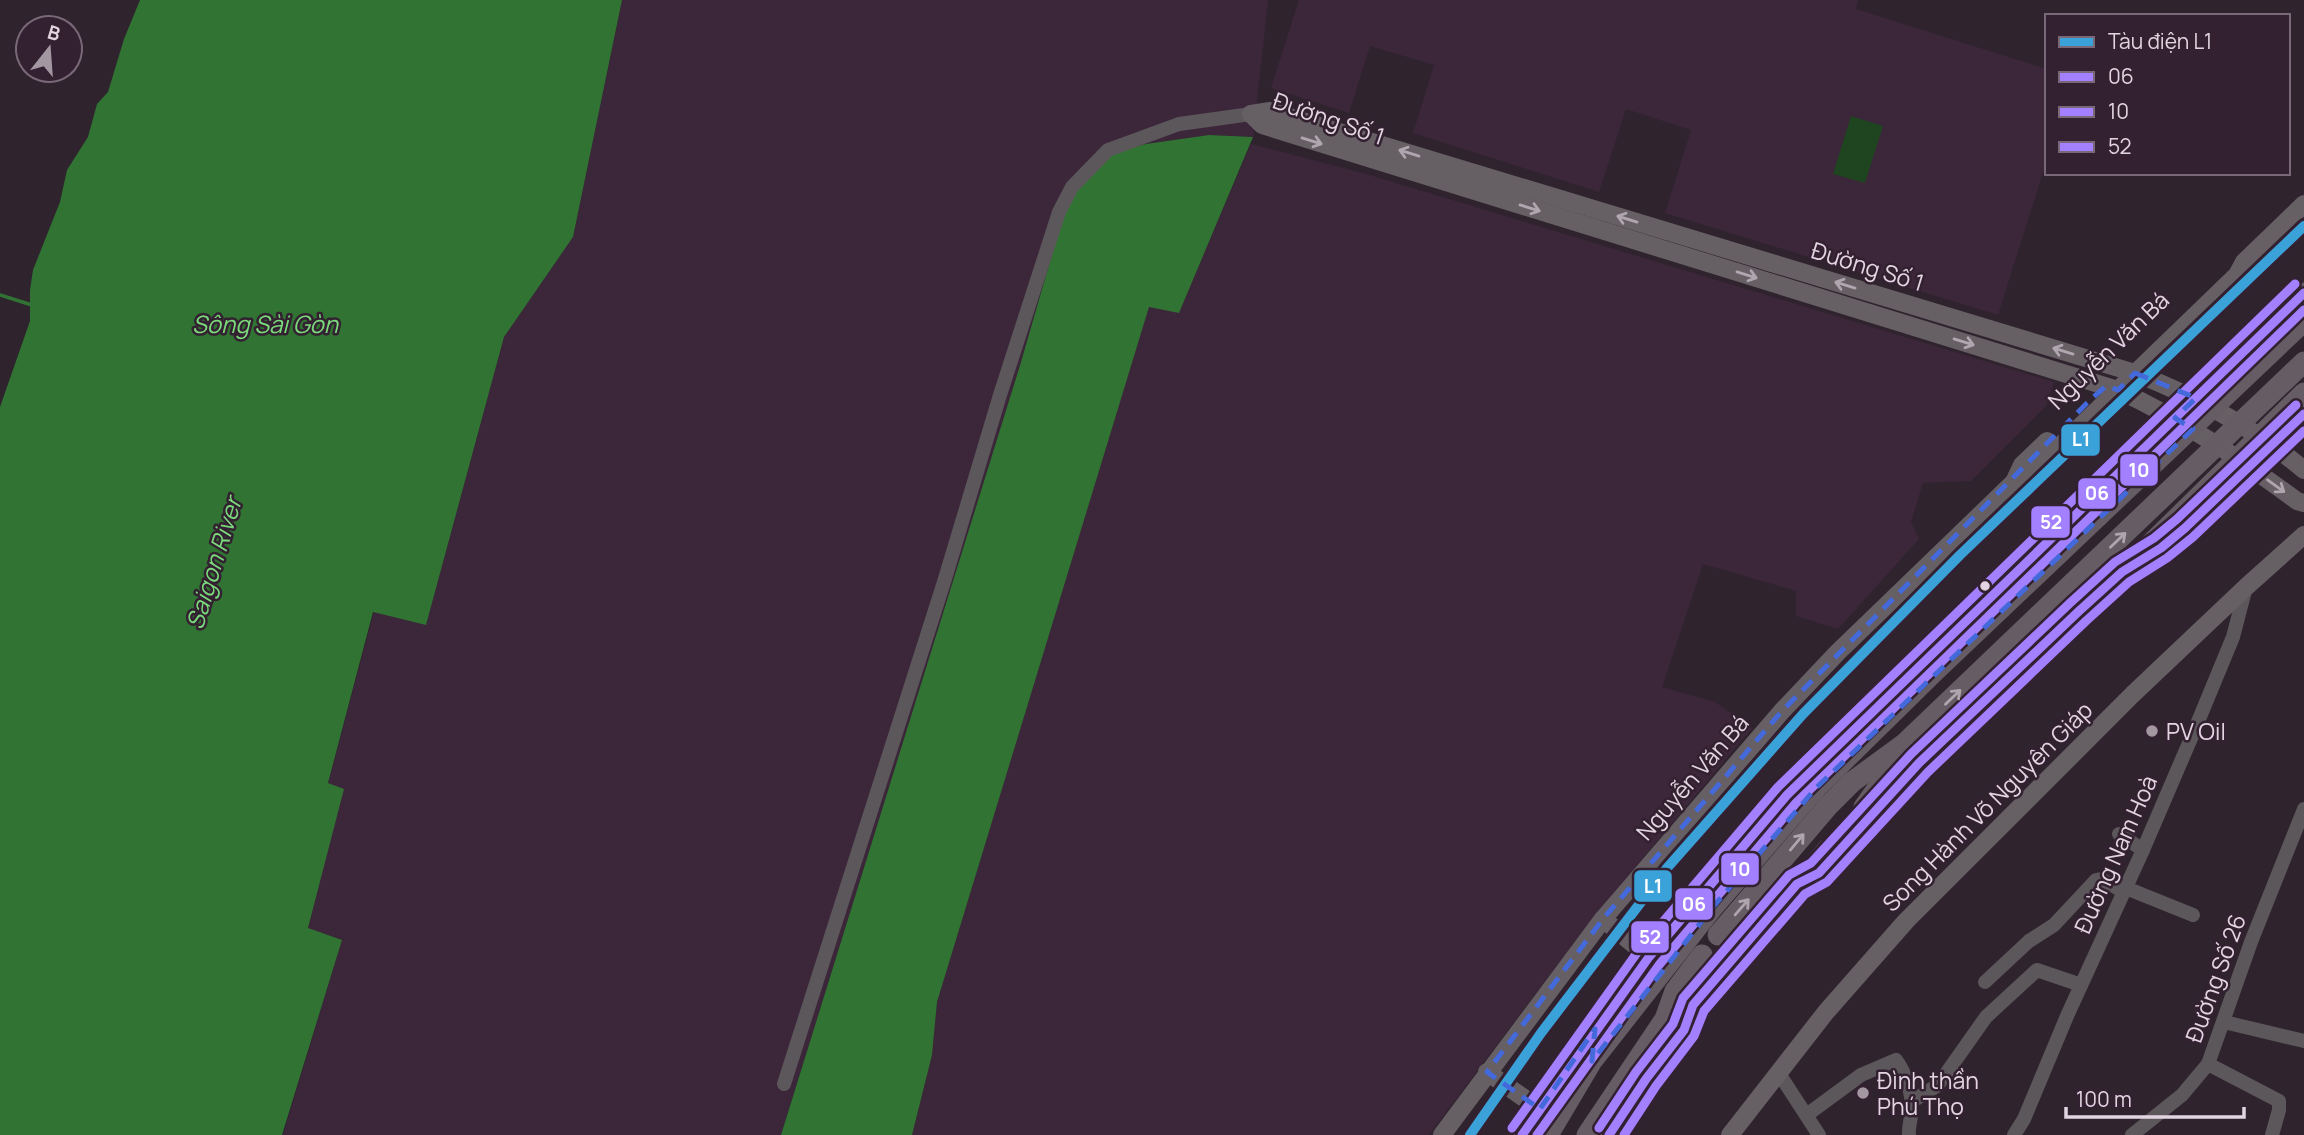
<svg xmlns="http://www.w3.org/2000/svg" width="2304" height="1135" viewBox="0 0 2304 1135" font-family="Manrope,sans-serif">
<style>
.built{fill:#3c263a}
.green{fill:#1e451f}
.water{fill:#317333}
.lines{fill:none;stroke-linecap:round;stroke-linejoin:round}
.stream{stroke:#317333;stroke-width:3.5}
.highway-tunnel{stroke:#4a3f49;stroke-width:21;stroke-dasharray:21 10;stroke-linecap:butt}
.minor{stroke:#5c575b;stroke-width:14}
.major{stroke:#666065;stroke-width:18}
.highway{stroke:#655c64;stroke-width:21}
.bus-1-casing{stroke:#332031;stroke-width:14}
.bus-2-casing{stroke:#332031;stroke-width:14}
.bus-3-casing{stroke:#332031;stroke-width:14}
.bus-1{stroke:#a380ff;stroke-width:9}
.bus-2{stroke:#a380ff;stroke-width:9}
.bus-3{stroke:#a380ff;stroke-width:9}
.metro-1-casing{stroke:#332031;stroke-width:16}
.metro-1{stroke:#3aa2d8;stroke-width:10}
.oneway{stroke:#b0a6af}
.oneway2{stroke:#b0a5af}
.marked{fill:none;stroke:#4469da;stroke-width:5;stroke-dasharray:14 9;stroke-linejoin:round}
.bus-dot{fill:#e2d5e1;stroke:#332031;stroke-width:2.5}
.poi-dot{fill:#a397a2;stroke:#332031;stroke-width:2.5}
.labels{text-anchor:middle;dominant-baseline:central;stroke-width:5;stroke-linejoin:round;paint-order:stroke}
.street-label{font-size:23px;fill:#e2d5e1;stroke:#332031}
.poi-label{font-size:23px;fill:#e2d5e1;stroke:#332031;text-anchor:start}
.water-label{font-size:24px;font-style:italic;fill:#7ada7b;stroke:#332031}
.line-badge{stroke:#332031;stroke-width:2.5}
.badge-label{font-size:19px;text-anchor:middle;font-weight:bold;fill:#fff}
</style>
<rect width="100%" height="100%" fill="#2f242e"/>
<g class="built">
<polygon points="622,0 1265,0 1268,1 1253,137 1209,135 1146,144 1064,213 1021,362 781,1135 283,1135 342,940 308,929 343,790 328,784 374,612 426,625 504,337 573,237"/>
<polygon points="1299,0 1858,0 1856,9 2047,69 2047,160 1998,315 1665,213 1691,130 1626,109 1599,192 1413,133 1434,65 1370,46 1349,113 1271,88"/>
<polygon points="1251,144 1363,173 2054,382 2046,406 1971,481 1923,483 1911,522 1919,539 1838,629 1796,616 1796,591 1703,564 1662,687 1715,702 1752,728 1592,919 1429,1135 912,1135 932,1055 937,1002 1149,306 1179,312"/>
</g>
<polygon class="green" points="1851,116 1883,126 1865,183 1833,174"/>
<g class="water">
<polygon points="140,0 622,0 573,237 504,337 426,625 373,612 328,783 344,789 308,928 342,940 282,1135 0,1135 0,407 30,321 30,290 33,270 60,202 67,170 88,137 97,104 108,92 124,39"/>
<polygon points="1209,135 1253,137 1179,313 1149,307 937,1002 932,1055 912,1135 781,1135 1021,362 1064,213 1081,184 1109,156 1119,151 1146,144"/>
</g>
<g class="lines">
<polyline class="stream" points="0,295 35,306"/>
<polyline class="highway-tunnel" points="1816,863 1834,841"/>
<g class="minor">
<polyline points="2119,834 2143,850"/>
<polyline points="2126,888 2193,915"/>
<polyline points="1985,982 2029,941 2054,925 2096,880 2101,879 2124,892"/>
<polyline points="2224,1022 2304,1041"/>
<polyline points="2208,1064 2279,1101 2279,1110 2272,1135"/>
<polyline points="1778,1072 1819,1135"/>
<polyline points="784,1084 944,582 1000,395 1059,212 1072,187 1108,150 1179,124 1251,114"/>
<polyline points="1911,1102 1938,1085 1986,1017 2037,970 2081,985"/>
<path d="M1808,1114L1861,1075L1896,1060C1905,1072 1912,1092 1912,1108C1912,1117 1908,1126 1909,1135"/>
<polyline points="2014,1135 2024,1119 2067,1016 2143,850 2195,729 2233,637 2246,587"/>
<polyline points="2132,1135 2182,1095 2208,1064 2251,942 2304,809"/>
</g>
<g class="major">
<path d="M1251,114L1262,125L2118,390C2183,420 2240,459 2297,501L2304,503"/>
<path d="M1251,114L1270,111L2135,373C2197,397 2253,427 2304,470"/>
<polyline points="2014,482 2022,465 2047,441"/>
<polyline points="2144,559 2185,528 2304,414"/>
<path d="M1809,878C1826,869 1847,848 1851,829"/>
<polyline points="1603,919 1649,957"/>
<polyline points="1487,1072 1551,1117"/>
<polyline points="1442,1135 1603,919 1782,711 1837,653 2014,482 2031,474 2237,275 2244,262 2304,204"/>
<polyline points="1730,1135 1826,1012 1906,921 2133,694 2246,587 2304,535"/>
</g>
<g class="highway">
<polyline points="1864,807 1894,765 1901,749"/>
<polyline points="1848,841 1919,763 2122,572 2304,393"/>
<polyline points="1718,935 1829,805 1852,782 1904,744 2304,362"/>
<polyline points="1522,1135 1649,957 1787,795 2304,293"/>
<polyline points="1548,1135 1592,1061 1713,907 1817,787 1934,672 2304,321"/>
<polyline points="1587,1135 1665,1019 1675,991 1702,955"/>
<polyline points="1609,1135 1646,1079 1684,1030 1693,1005 1816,863"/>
</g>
<defs>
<g id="bus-1">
<polyline points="1522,1135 1649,957 1787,795 2304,293"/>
<polyline points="1609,1135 1646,1079 1684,1030 1693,1005 1797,884 1819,873 1919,763 2078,612 2122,572 2161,548 2185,528 2304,414"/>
</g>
<g id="bus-2">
<polyline points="1537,1135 1659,965 1796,803 2304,310"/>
<polyline points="1624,1135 1656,1086 1694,1036 1704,1011 1805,894 1827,882 1928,772 2086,621 2129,582 2167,558 2193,537 2304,431"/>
</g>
<g id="bus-3">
<polyline points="1512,1128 1639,950 1778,787 2295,284"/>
<polyline points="1599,1128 1636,1072 1673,1024 1683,998 1789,875 1811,863 1911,754 2070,603 2115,562 2154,538 2177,519 2296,405"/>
</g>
</defs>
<use href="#bus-1" class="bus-1-casing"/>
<use href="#bus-2" class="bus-2-casing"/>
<use href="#bus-3" class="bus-3-casing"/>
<use href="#bus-1" class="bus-1"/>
<use href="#bus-2" class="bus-2"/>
<use href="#bus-3" class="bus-3"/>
<defs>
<polyline id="metro-1" points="1470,1135 1541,1033 1667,868 1803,714 1960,555 2304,226"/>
</defs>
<use href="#metro-1" class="metro-1-casing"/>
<use href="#metro-1" class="metro-1"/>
</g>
<defs><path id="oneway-shaft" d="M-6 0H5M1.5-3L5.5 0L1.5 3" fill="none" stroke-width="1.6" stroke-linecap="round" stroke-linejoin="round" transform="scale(1.75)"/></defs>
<g class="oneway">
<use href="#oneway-shaft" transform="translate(1312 141) rotate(17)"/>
<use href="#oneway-shaft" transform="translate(1409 153) rotate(-163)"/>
<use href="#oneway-shaft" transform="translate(1530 208) rotate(17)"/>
<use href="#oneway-shaft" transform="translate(1627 219) rotate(-163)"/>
<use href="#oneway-shaft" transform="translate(1747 275) rotate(17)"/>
<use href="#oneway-shaft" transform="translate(1845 285) rotate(-163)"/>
<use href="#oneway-shaft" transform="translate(1964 342) rotate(17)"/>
<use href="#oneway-shaft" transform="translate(2063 351) rotate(-163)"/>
<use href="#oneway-shaft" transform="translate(2276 486) rotate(36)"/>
</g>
<g class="oneway2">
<use href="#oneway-shaft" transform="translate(2118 540) rotate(-44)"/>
<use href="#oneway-shaft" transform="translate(1953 697) rotate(-44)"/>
<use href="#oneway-shaft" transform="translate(1797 842) rotate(-50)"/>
<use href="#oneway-shaft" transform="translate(1742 907) rotate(-49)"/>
</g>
<path class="marked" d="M2135,373L2196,398L2175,418L2193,429L1817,787L1713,907L1592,1061L1595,1029L1540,1109L1487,1072L1603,919L1782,711L2087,403L2106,386L2118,390Z"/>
<circle class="bus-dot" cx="1985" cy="586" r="6"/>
<g class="poi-dot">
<circle cx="2152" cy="731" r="7"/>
<circle cx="1863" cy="1093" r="7"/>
</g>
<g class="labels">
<g class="street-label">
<text transform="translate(1329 118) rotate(19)">Đường Số 1</text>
<text transform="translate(1868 266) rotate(17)">Đường Số 1</text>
<text transform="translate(2108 350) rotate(-44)">Nguyễn Văn Bá</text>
<text transform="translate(1692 777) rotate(-49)">Nguyễn Văn Bá</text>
<text transform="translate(1987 806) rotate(-45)">Song Hành Võ Nguyên Giáp</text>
<text transform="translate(2115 854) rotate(-66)">Đường Nam Hoà</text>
<text transform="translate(2215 978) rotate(-70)">Đường Số 26</text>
</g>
<g class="poi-label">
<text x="2166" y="731">PV Oil</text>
<text x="1877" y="1080">Đình thần<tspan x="1877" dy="26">Phú Thọ</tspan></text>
</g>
<g class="water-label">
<text x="265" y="323">Sông Sài Gòn</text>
<text transform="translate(213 563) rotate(-73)">Saigon River</text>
</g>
</g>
<g class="line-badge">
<rect x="2060" y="423" width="41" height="34" rx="7" fill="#3aa2d8"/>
<rect x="2119" y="453" width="40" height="34" rx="7" fill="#a380ff"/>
<rect x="2077" y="477" width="40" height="33" rx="7" fill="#a380ff"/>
<rect x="2030" y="505" width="41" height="34" rx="7" fill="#a380ff"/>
<rect x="1720" y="852" width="40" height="34" rx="7" fill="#a380ff"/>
<rect x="1633" y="869" width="40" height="34" rx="7" fill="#3aa2d8"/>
<rect x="1674" y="887" width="40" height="34" rx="7" fill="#a380ff"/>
<rect x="1630" y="920" width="40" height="34" rx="7" fill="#a380ff"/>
</g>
<g class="badge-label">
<text x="2081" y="446">L1</text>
<text x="2139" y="477">10</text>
<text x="2097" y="500">06</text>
<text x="2051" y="529">52</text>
<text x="1740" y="876">10</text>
<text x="1653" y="893">L1</text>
<text x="1694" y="911">06</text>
<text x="1650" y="944">52</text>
</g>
<rect x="2045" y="14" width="245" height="161" fill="#332031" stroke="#796877" stroke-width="2"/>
<rect x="2059" y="37" width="35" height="10" fill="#3aa2d8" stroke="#796877" stroke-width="2"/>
<text x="2108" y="49" font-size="21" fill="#e2d5e1">Tàu điện L1</text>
<rect x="2059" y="72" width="35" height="10" fill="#a380ff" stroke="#796877" stroke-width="2"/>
<text x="2108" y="84" font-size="21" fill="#e2d5e1">06</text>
<rect x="2059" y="107" width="35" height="10" fill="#a380ff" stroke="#796877" stroke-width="2"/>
<text x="2108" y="119" font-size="21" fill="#e2d5e1">10</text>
<rect x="2059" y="142" width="35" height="10" fill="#a380ff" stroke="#796877" stroke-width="2"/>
<text x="2108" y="154" font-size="21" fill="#e2d5e1">52</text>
<g transform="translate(49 49) rotate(17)"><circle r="33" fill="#332031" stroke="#796877" stroke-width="2"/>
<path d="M0-5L12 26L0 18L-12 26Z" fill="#a397a2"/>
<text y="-10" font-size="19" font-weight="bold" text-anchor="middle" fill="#e2d5e1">B</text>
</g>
<path d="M2066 1107v10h178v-10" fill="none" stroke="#e2d5e1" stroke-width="3.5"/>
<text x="2076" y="1107" font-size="21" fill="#e2d5e1" stroke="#332031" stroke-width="5" paint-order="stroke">100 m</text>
</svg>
